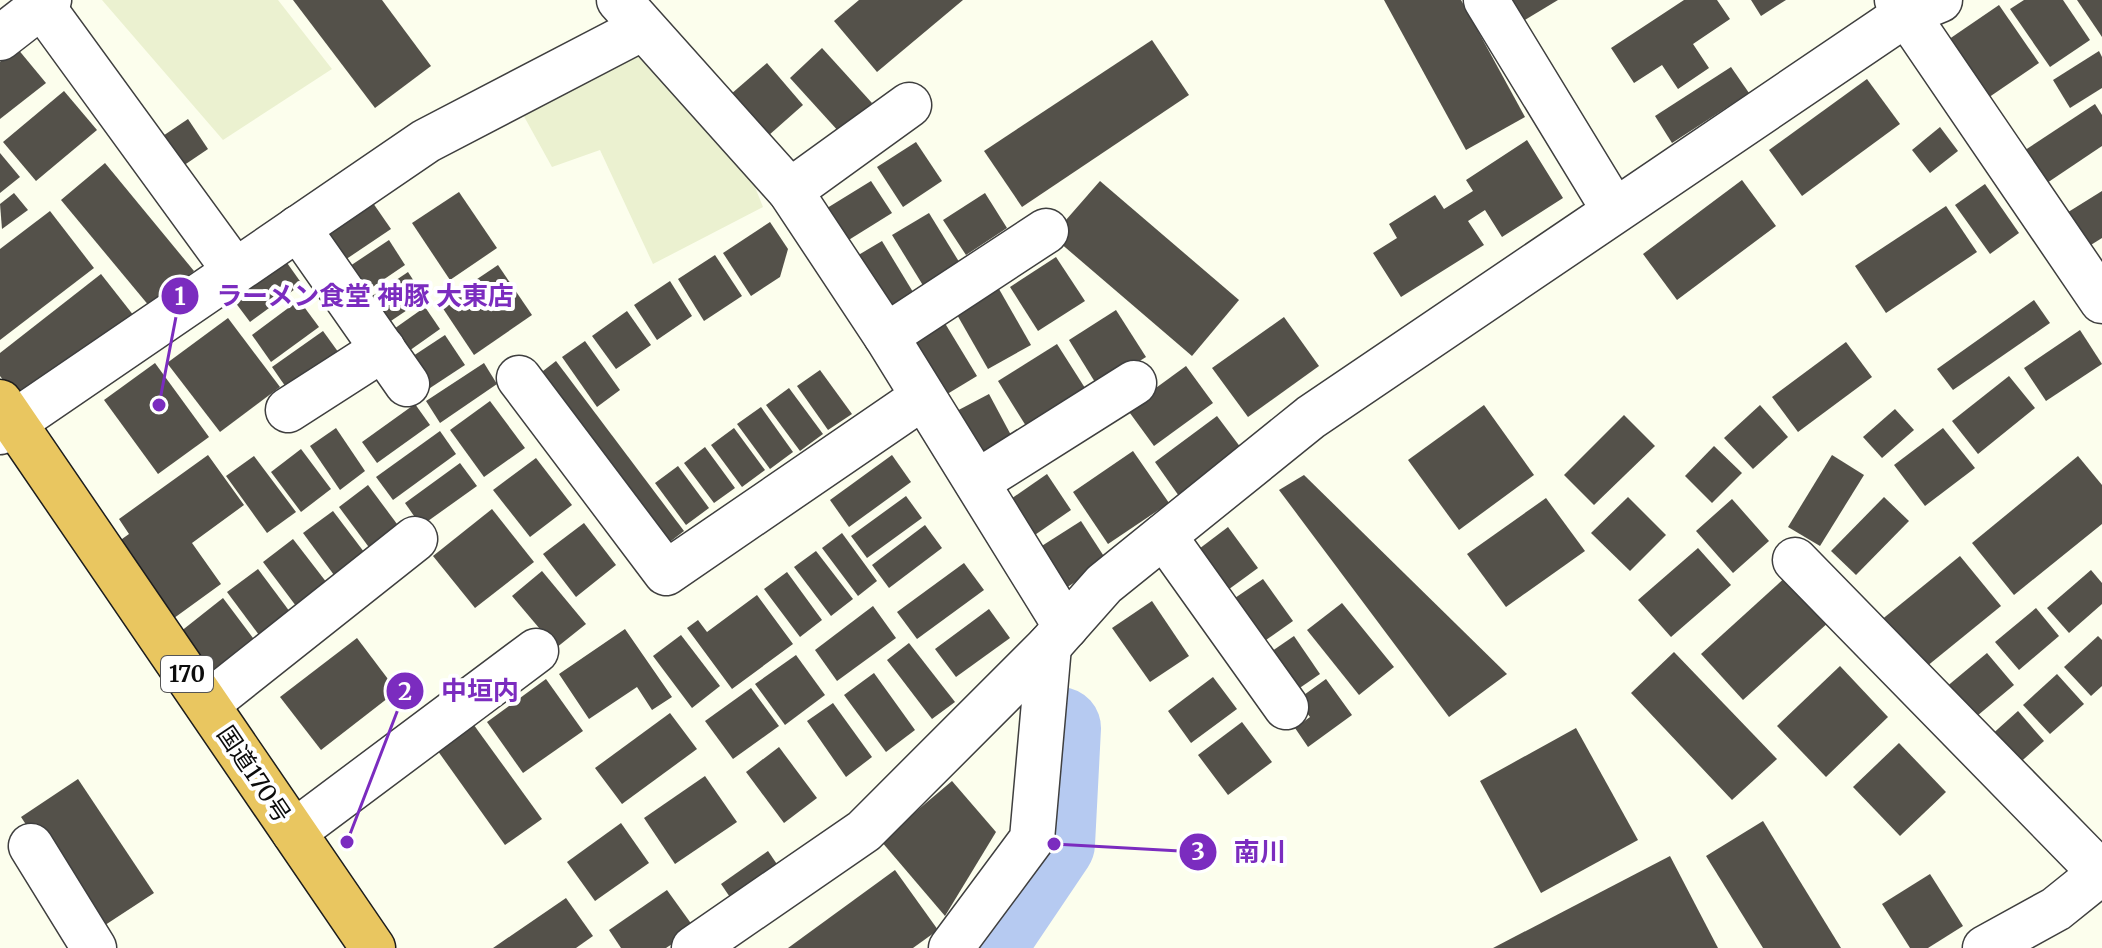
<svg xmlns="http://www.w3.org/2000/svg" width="2102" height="948" viewBox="0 0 2102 948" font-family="Merriweather,'Noto Sans JP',serif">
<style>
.farmland{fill:#ebf1d0}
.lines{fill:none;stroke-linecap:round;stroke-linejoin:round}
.river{stroke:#b6caf1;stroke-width:82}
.building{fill:#54514a}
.minor-casing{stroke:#3f3f3f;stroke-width:47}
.highway-casing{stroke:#1d1d1d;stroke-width:47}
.minor{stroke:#fff;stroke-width:44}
.highway{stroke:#e9c660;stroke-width:44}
.labels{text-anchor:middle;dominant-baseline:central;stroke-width:8;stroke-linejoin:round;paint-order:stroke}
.shield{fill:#fff;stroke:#555;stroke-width:2}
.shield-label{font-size:22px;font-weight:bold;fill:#0c0c0c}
.street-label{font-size:24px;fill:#0c0c0c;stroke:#fff}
.leader{fill:none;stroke:#7b2cbf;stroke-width:3}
.callout-dot{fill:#7b2cbf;stroke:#fff;stroke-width:3}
.mark-label{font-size:24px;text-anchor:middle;font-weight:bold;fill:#fff}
.callout-label{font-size:26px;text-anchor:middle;font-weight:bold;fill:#7b2cbf;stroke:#fff;stroke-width:8;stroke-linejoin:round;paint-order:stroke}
</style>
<rect width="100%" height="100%" fill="#fcfeed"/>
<g class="farmland">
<polygon points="102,0 278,0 332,69 223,140"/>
<polygon points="632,52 646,54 749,172 763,207 653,264 600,150 552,167 521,111"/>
</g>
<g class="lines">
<polyline class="river" points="984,948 1054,844 1060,728"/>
</g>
<g class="building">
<polygon points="293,0 382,0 431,66 375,108"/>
<polygon points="859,0 963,0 877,72 834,21"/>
<polygon points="1384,0 1461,0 1525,117 1466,150"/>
<polygon points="1506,0 1558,0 1520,23"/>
<polygon points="1684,0 1717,0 1730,19 1693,44 1709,68 1678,89 1662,65 1634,83 1611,48"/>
<polygon points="1751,0 1786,0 1761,16"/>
<polygon points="2024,0 2063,0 2090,40 2050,67 2010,9"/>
<polygon points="2077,0 2102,0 2102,37"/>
<polygon points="1999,5 2039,63 1979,104 1939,46"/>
<polygon points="1152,40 1189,95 1022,207 984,151"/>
<polygon points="17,48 46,83 0,119 0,62"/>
<polygon points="822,48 872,103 840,133 790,78"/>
<polygon points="2099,51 2102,57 2102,88 2070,108 2053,80"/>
<polygon points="767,63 803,105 760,143 723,101"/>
<polygon points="1731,67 1749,93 1672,143 1655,116"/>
<polygon points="1867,79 1900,124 1802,196 1769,150"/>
<polygon points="64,91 97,130 36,181 3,142"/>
<polygon points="2095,104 2102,115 2102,146 2038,189 2016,156"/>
<polygon points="188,119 208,149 174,172 154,142"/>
<polygon points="1940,127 1958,151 1930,173 1912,150"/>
<polygon points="1527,140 1563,198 1502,237 1485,210 1468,221 1484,245 1401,297 1373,253 1397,238 1389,224 1435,195 1444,209 1473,191 1466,180"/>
<polygon points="916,142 942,181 903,207 877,167"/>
<polygon points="0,153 20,177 0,193"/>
<polygon points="105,163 194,271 150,307 61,200"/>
<polygon points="1742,180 1776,226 1677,300 1643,254"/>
<polygon points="871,181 892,213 839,246 819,213"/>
<polygon points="1100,181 1239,300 1192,356 1052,236"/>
<polygon points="1985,184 2019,233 1990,254 1955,205"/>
<polygon points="2102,191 2102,238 2078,253 2057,219"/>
<polygon points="459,192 497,248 450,280 412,223"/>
<polygon points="14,193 28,210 2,229 0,204"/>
<polygon points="985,193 1007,228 966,255 943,220"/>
<polygon points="373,203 391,229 336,266 318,240"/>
<polygon points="1946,206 1977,252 1886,313 1855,266"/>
<polygon points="50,211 94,268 0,340 0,249"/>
<polygon points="929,213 961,265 924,287 892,235"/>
<polygon points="770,222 788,249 780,277 751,296 723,253"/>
<polygon points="389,240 405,265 355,299 338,274"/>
<polygon points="882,241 913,292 883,311 850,260"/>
<polygon points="715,255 742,296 704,321 678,279"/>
<polygon points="1056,257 1085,301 1038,331 1010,287"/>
<polygon points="285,260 302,284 250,322 232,298"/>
<polygon points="498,265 532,315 474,355 440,304"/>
<polygon points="408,272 425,298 379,329 362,303"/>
<polygon points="101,274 134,316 21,403 0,376 0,353"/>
<polygon points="670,281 692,316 657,340 634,305"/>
<polygon points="999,289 1031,345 988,369 956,313"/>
<polygon points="299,300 319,327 271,362 252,335"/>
<polygon points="2034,300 2050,323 1953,390 1937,369"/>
<polygon points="425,307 440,329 399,358 384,336"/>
<polygon points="1116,310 1146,357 1098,387 1069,340"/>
<polygon points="627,311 651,345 616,369 592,336"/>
<polygon points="1284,317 1319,366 1248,417 1212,368"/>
<polygon points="228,318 280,387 220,432 167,363"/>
<polygon points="943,320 977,376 939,399 905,344"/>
<polygon points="2080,330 2102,364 2046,401 2024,368"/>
<polygon points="323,331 344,360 292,396 272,367"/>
<polygon points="445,335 465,365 427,390 407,360"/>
<polygon points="585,341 620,390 597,407 562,357"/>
<polygon points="1846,342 1872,377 1798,432 1772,397"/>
<polygon points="1057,344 1085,388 1026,426 998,381"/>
<polygon points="556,361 684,531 658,551 530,381"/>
<polygon points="155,363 209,437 158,474 104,400"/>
<polygon points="484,363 497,384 440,423 426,401"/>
<polygon points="1186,366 1213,403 1154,446 1127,409"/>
<polygon points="820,370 852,414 828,430 797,386"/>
<polygon points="2009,376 2035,408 1978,454 1952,421"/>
<polygon points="789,388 823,434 800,451 766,405"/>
<polygon points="989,394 1012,437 974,457 951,414"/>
<polygon points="490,401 525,448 484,477 450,430"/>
<polygon points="415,404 430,425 377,463 362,442"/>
<polygon points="1484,405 1534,475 1459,530 1408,460"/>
<polygon points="1760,405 1788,437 1753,469 1724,438"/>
<polygon points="761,407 793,452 770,469 737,424"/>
<polygon points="1895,409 1914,430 1882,458 1863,437"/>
<polygon points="1624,415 1655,446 1594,505 1564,475"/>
<polygon points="1217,416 1244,452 1181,499 1155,462"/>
<polygon points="336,428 365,471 340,490 310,446"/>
<polygon points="734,428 765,470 742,487 711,445"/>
<polygon points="1943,428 1975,468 1925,506 1894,465"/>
<polygon points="440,431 456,454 393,500 376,477"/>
<polygon points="1714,446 1742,473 1712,503 1685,476"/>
<polygon points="705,447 735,488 714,503 684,463"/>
<polygon points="301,449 331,489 301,512 271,472"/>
<polygon points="1133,451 1169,503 1108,544 1073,492"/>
<polygon points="208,455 244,505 192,543 221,584 170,621 115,544 129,534 119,519"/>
<polygon points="892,455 911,482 849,527 830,500"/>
<polygon points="1832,455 1864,475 1820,546 1788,527"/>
<polygon points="254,456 296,512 267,533 226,476"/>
<polygon points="2078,456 2102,485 2102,524 2014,595 1972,543"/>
<polygon points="536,458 572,505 530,537 493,490"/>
<polygon points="460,463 477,486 421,526 405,503"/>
<polygon points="678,466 709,508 686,525 655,483"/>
<polygon points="1047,474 1071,510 1029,539 1005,503"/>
<polygon points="1304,475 1507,674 1449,717 1279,490"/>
<polygon points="368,485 400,528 371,550 339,507"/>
<polygon points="906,496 922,518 867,558 851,536"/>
<polygon points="1628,497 1666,535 1630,571 1591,533"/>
<polygon points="1884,497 1909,521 1856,575 1831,551"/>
<polygon points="1546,498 1585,551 1506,607 1467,554"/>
<polygon points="1732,499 1769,541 1733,573 1696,531"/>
<polygon points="492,509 534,562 475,608 433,556"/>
<polygon points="333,511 364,552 334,575 303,533"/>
<polygon points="1081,521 1107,561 1063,590 1037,549"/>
<polygon points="584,523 616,565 576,597 543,554"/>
<polygon points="925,525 942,548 889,588 872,565"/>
<polygon points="1228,527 1258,568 1221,595 1191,555"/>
<polygon points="842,533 877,581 858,596 822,548"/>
<polygon points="293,539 327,583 296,606 263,562"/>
<polygon points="1698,548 1731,585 1671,637 1638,600"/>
<polygon points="816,551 853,599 831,616 794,567"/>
<polygon points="1960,556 2001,606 1921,671 1880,621"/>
<polygon points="964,563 984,590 917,639 897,612"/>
<polygon points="258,569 290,612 259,635 227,592"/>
<polygon points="2091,570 2102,583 2102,604 2069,633 2047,608"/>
<polygon points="542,571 586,624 556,648 512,596"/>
<polygon points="787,572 822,620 800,637 764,589"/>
<polygon points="1788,575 1830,621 1743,700 1701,654"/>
<polygon points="1263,579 1293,621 1259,645 1229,602"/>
<polygon points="757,595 793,644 732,689 687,628 698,620 707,632"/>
<polygon points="223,598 256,642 213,675 180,632"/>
<polygon points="1152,601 1189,656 1150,682 1112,628"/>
<polygon points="1342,603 1394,667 1359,695 1307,630"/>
<polygon points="873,606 896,638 837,681 815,650"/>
<polygon points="2036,608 2059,636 2019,670 1995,642"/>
<polygon points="989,609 1010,638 956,677 935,649"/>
<polygon points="625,629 672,697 652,710 637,687 589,719 559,674"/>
<polygon points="681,635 720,686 692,708 653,656"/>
<polygon points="1294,636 1320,674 1288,696 1262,658"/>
<polygon points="2098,636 2102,640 2102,686 2091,696 2064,667"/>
<polygon points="357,638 397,691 321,750 280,697"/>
<polygon points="909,643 955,702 932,719 887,660"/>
<polygon points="1674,652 1777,759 1732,800 1631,693"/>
<polygon points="1987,653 2014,685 1971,721 1945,688"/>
<polygon points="796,655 825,695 785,725 755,684"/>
<polygon points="1840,666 1888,717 1826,777 1777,726"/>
<polygon points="874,673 915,730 886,752 844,695"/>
<polygon points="2057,674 2084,704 2050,734 2023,705"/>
<polygon points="1213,677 1237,709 1191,743 1168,711"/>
<polygon points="546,679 583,731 523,773 487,722"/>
<polygon points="1326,679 1352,715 1308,747 1295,728 1310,717 1297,700"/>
<polygon points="751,688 779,726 733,759 705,721"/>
<polygon points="833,703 872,757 846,777 807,721"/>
<polygon points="2018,711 2044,741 2015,767 1989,737"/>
<polygon points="670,713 697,749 622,804 595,768"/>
<polygon points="471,721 542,819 505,845 435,747"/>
<polygon points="1242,722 1272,762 1228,795 1198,755"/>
<polygon points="1576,728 1638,840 1541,893 1480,781"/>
<polygon points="1899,743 1946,792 1900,836 1853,787"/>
<polygon points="779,747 817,798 784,823 746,772"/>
<polygon points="705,776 737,822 675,864 644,818"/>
<polygon points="78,779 154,893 96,931 21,817"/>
<polygon points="952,781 996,832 945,916 881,841"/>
<polygon points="1763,821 1841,948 1763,948 1706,856"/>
<polygon points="621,823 649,863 595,901 567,862"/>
<polygon points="768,851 783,873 736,906 721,884"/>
<polygon points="1670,856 1718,948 1493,948"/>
<polygon points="895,870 938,930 913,948 788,948"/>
<polygon points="1930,874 1963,926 1928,948 1910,948 1882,904"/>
<polygon points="667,890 695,929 666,948 621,948 609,930"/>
<polygon points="566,898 593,936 576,948 493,948"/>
</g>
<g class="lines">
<defs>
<g id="minor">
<polyline points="619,0 790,191 886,336 1066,627"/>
<polyline points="1486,0 1614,210"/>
<polyline points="1897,0 2102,301"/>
<polyline points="42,6 235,271"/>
<polyline points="0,38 49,0"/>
<polyline points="790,191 909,105"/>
<polyline points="298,228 407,384"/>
<polyline points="886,336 1046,231"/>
<polyline points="519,378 666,573 923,397"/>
<polyline points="288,410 383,349"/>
<polyline points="0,432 426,141 643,28"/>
<polyline points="977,482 1134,383"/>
<polyline points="1164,536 1286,707"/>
<polyline points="1795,560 2101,873"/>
<polyline points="207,704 415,539"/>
<polyline points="294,832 536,651"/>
<polyline points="31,846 94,948"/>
<polyline points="694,948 864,831 1049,646 1104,584 1311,417 1906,14 1940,0"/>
<polyline points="951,948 1032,839 1049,646"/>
<polyline points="1985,948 2056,909 2102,872"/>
</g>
<polyline id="highway" points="0,402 373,948"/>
</defs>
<use href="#minor" class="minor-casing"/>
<use href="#highway" class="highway-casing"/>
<use href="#minor" class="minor"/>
<use href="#highway" class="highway"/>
</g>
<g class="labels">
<rect class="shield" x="161" y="656" width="52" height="36" rx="6"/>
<g class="shield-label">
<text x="187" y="674">170</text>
</g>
<g class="street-label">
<text transform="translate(254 774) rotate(56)">国道170号</text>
</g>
</g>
<path class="leader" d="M159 405L180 296M347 842L405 691M1054 844L1198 852"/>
<g class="callout-dot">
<circle cx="159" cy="405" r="8"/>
<circle cx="347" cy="842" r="8"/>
<circle cx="1054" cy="844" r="8"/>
<circle cx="180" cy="296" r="20"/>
<circle cx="405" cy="691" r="20"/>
<circle cx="1198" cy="852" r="20"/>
</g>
<g class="mark-label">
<text x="180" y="305">1</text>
<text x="405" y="700">2</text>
<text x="1198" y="860">3</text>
</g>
<g class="callout-label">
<text x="365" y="305">ラーメン食堂 神豚 大東店</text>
<text x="480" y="700">中垣内</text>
<text x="1260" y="861">南川</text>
</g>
</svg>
